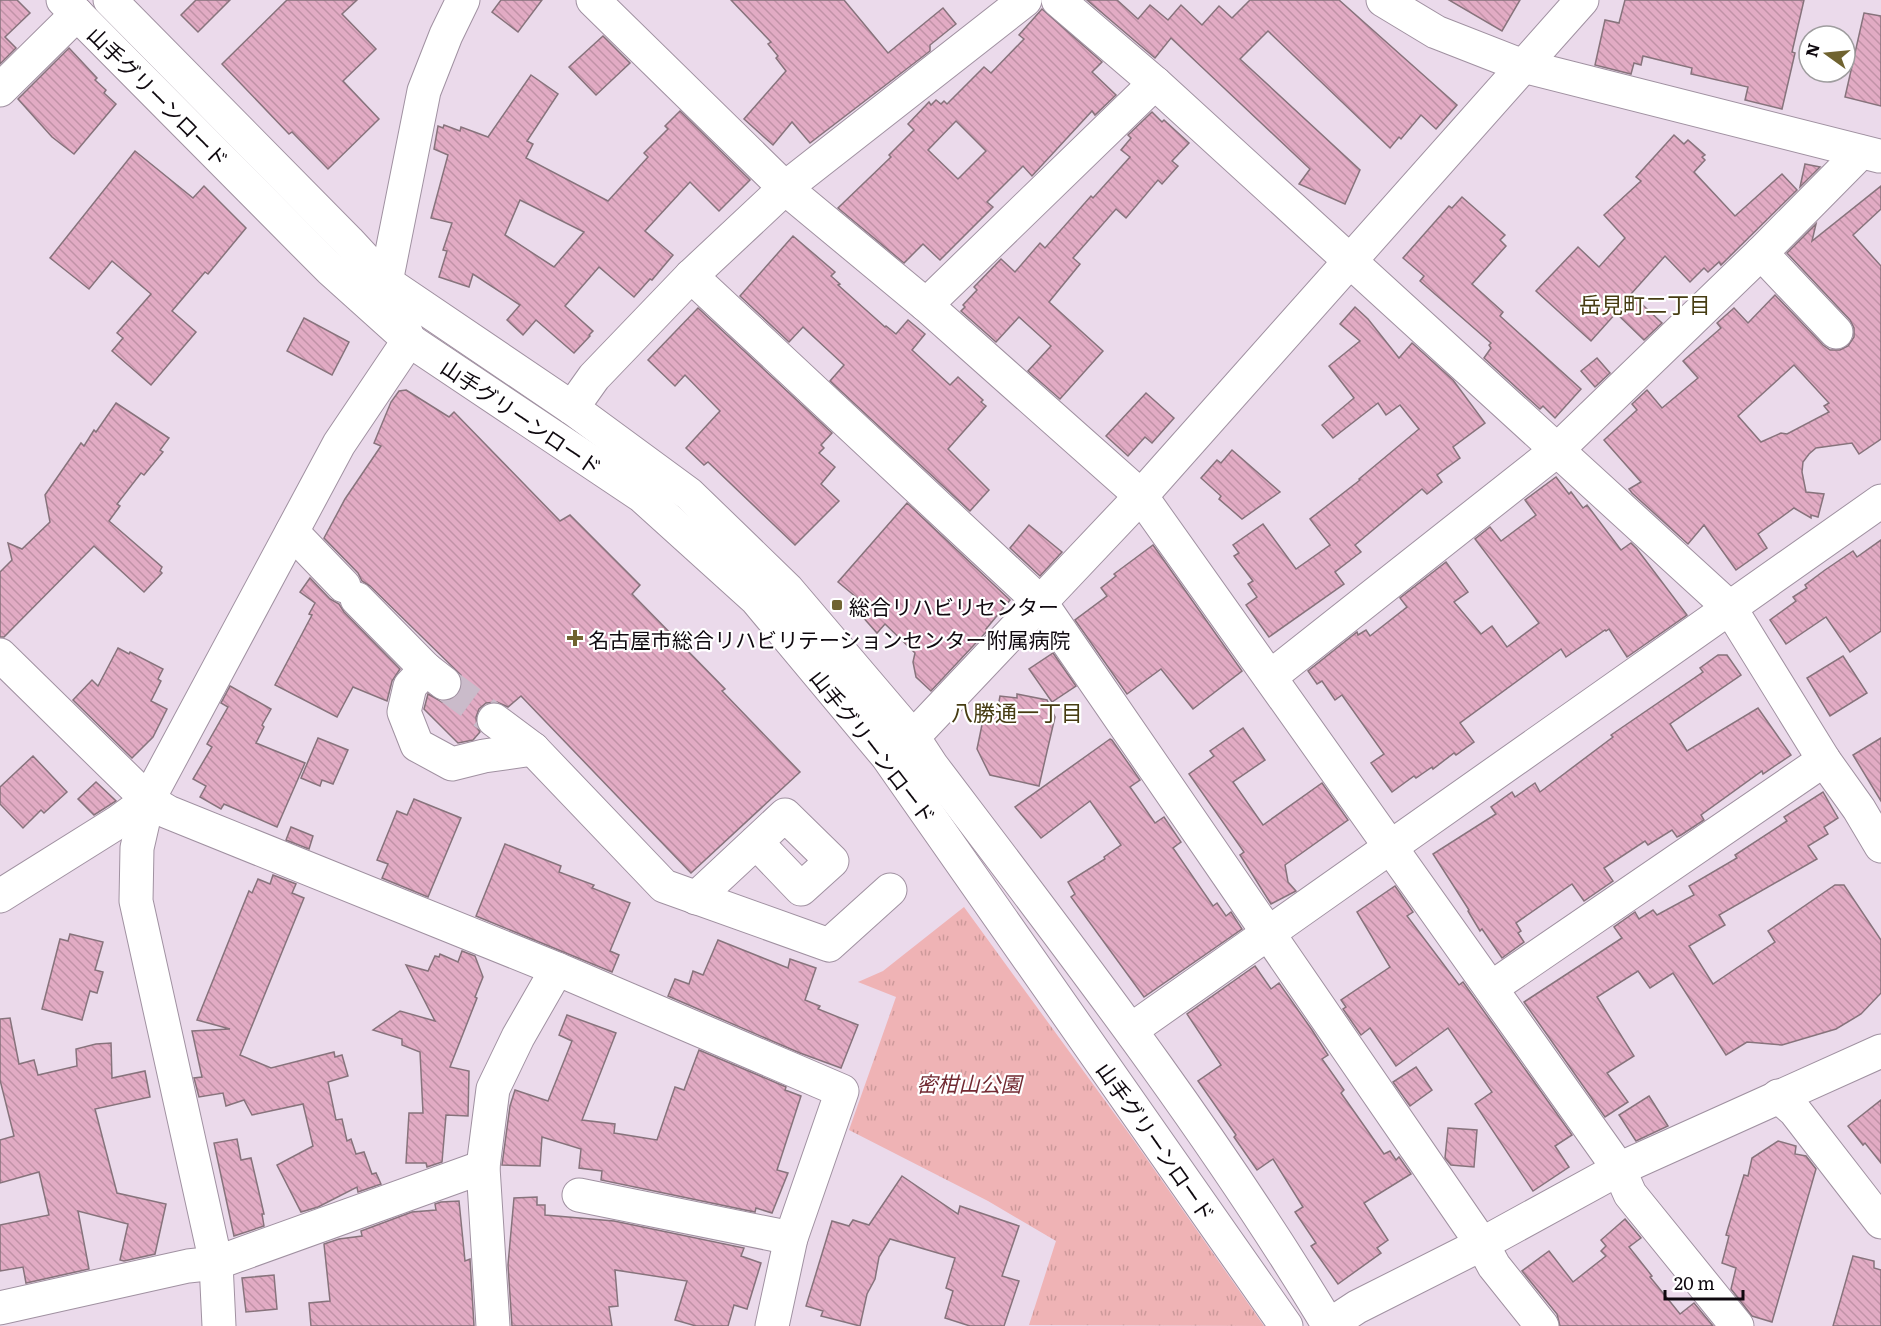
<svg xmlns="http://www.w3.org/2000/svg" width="1881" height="1326" viewBox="0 0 1881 1326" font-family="Literata,'Noto Sans JP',serif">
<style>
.grass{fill:url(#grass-tufts)}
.building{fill:url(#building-back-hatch);stroke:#87737c;stroke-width:1.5;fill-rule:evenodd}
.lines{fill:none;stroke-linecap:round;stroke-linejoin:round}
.minor-tunnel{stroke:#cabbca;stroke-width:33;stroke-dasharray:33 16;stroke-linecap:butt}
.minor-casing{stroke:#a091a1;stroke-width:35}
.minor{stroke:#fff;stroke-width:33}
.poi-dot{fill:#706330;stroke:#fff;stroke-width:2}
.labels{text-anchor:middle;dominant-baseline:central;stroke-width:4.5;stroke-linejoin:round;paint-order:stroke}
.street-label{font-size:21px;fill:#0f090f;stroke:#fff}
.poi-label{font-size:21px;fill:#0f090f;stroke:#fff;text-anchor:start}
.park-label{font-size:21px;font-style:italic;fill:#712931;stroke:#fff}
.neighbourhood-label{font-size:22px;fill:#463c12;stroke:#fff}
</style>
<defs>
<pattern id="grass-tufts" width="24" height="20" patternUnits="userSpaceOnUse" patternTransform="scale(1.5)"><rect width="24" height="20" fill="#efb3b5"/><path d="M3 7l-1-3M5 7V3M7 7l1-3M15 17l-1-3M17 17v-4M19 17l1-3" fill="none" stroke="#cc999a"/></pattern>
<pattern id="building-back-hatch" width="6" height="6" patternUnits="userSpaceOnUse" patternTransform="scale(1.5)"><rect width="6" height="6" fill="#e2abc4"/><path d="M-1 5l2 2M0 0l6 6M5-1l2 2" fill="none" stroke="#c192a7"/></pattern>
</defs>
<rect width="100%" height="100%" fill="#ebdaeb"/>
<polygon class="grass" points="964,907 1130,1135 1264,1326 1029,1325 1056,1241 988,1201 849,1130 896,997 858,982 883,971"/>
<g class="building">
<polygon points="0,0 17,0 30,13 5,37 16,48 0,64"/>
<polygon points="196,0 230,0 198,32 181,15"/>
<polygon points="287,0 357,0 342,14 376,49 343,81 379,119 328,169 292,132 289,134 222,64"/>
<polygon points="501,0 542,0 518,32 492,12"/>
<polygon points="731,0 844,0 888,53 943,8 956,24 930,45 930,51 810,143 792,122 773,145 744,119 786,71 776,58 778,56 768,44 771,42"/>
<polygon points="1087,0 1117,0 1138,19 1150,5 1168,20 1181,5 1202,25 1219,6 1232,18 1250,0 1339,0 1457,105 1436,129 1421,115 1401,139 1399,137 1390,148 1268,31 1240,59 1360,170 1345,204 1299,184 1310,169 1171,38 1155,58"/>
<polygon points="1449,0 1520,0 1502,31"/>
<polygon points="1625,0 1804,0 1792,52 1795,53 1782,109 1745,100 1748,87 1691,74 1692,68 1643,56 1641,65 1634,63 1631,74 1595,65 1605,20 1619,23"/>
<path d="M1042,9L1102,62L1092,72L1116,95L1095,115L1092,111L1032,176L1023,166L987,202L993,207L940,260L923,244L904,263L838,208L891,157L889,155L914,130L908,124L929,102L931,105L936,100L941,104L944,101L947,104L984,67L991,73L1024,39L1019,35ZM956,121L986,151L958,179L928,150Z"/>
<polygon points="1864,13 1881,16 1881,106 1845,97"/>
<polygon points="603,36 630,63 596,95 569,67"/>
<polygon points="69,48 97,78 95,80 106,90 104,93 116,104 74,154 52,137 18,99"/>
<path d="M531,75L558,94L527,141L533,144L526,158L608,201L648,157L644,153L668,129L665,126L680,111L750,180L719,211L690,182L645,231L673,255L652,280L650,279L634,297L599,267L565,306L593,331L589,335L590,336L574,353L536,320L523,335L507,320L520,305L473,274L469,287L439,277L447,251L443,250L452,223L431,218L448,155L434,149L438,126L443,128L444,125L460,131L461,127L488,137ZM520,200L584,232L554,267L505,235Z"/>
<polygon points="1152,112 1162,122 1164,120 1189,143 1172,161 1178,166 1162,184 1158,180 1126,218 1116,209 1073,258 1080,264 1049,302 1103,351 1060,399 1028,371 1051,346 1019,317 996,342 961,311 965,307 963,305 977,290 974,287 1001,259 1015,272 1040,243 1045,248 1091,196 1093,198 1130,157 1121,150 1131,138 1128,135"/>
<polygon points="1674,135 1684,144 1688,140 1705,155 1702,157 1705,160 1694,172 1735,216 1782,174 1797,190 1721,265 1719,262 1708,272 1704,268 1690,282 1665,256 1631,294 1662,323 1644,340 1616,313 1591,341 1536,291 1578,247 1599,267 1625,238 1604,215 1641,181 1636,177"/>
<polygon points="135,151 193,198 204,186 246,228 208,274 205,272 172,311 196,332 151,385 112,351 123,338 117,333 151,294 112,261 89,289 50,258"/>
<polygon points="1805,164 1820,167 1800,187"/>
<path d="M1881,186V209L1853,235L1881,266V439L1859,454L1852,443L1816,448L1809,454L1803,462L1802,472L1806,492L1824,494L1818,517L1811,515V518L1794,508L1758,534L1767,548L1736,570L1704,525L1688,544L1632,493L1629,489L1641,482L1604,440L1637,410L1632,404L1647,390L1662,408L1698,378L1683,361L1721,328L1717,323L1734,308L1748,323L1775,295L1823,345L1830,350H1840L1848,346L1854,337V328L1850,320L1787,253L1816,224L1812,241ZM1794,365L1829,403L1824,406L1829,412L1787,434L1781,433L1761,442L1738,416Z"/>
<polygon points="1462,197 1505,235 1500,240 1506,246 1472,284 1503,312 1500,316 1581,389 1555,418 1543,406 1540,409 1484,358 1491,348 1489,345 1491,343 1420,281 1424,276 1403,258 1449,206 1452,208"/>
<polygon points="793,236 835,272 831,276 840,284 838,285 885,327 886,326 896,334 908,320 925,334 912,350 950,385 958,377 983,400 981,402 986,406 948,449 989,490 970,511 830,381 844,365 803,327 789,342 740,296"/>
<polygon points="1355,307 1368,319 1399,358 1412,343 1453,380 1485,423 1453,447 1460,458 1437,475 1442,482 1427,494 1422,489 1355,545 1361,552 1335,572 1344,584 1269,637 1246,605 1257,597 1248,584 1253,581 1234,556 1239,553 1233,545 1263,524 1296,569 1330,545 1310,519 1360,480 1359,479 1419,429 1400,405 1386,415 1378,403 1333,438 1322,425 1354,398 1329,366 1360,341 1340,324"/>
<polygon points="698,308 832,433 821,445 824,448 819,453 835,467 821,484 839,501 795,545 708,462 704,465 686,448 720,411 685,375 675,386 648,360"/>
<polygon points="304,318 349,342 332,375 287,351"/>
<polygon points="1597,358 1610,373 1595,387 1581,371"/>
<polygon points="406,390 449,417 454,412 560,521 570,515 640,585 632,594 725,689 722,691 800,772 691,873 521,696 508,707 497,702 486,703 479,709 476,717 477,727 480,732 473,740 458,743 424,709 428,694 442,702 452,700 458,695 462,686 461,675 370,586 362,581 358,573 324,538 345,499 381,446 374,443 391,402 399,391"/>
<polygon points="1146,393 1174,418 1152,443 1145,437 1128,456 1106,436"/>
<polygon points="116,403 169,438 160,450 163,452 144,475 141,473 117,504 120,506 109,521 162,567 160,571 162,573 144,592 94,546 4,637 0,637 0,572 12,560 8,543 22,549 50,522 45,495 81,443 84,446 94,430 96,432"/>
<polygon points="1232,450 1280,492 1242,519 1219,499 1221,496 1201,478 1217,460 1221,463"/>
<polygon points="1556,477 1569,494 1571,492 1583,508 1587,505 1621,550 1631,543 1637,549 1687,615 1627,657 1609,629 1606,631 1605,630 1566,657 1561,649 1460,723 1474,742 1456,755 1454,753 1433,769 1432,767 1416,778 1414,776 1392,792 1371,763 1384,754 1342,695 1335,700 1322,681 1317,684 1308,671 1357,632 1358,635 1366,630 1370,636 1407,607 1400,598 1446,562 1468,592 1454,602 1481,634 1492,626 1507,647 1539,623 1475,539 1490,527 1501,541 1536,515 1525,500"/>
<polygon points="907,503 1010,600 986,629 988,630 931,691 916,677 913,662 915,653 885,624 877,633 861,615 868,607 838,582"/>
<polygon points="1029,525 1062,552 1040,576 1010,548"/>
<polygon points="1881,540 1881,631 1850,652 1826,617 1786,644 1770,620 1796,601 1793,597 1807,588 1805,585 1825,570 1853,551 1857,557"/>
<polygon points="1153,545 1242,671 1193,709 1161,669 1127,694 1075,620 1107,596 1101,588 1116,576 1114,574"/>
<polygon points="310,578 330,599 339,604 344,612 400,669 392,681 387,701 353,687 337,717 275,685 312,615 309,614 315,603 300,592"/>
<polygon points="118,648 129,654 130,652 163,669 158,679 161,681 151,701 167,709 153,737 132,758 73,700 92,680 98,686"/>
<polygon points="1053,653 1076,686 1052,702 1029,669"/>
<polygon points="1718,655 1727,655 1741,675 1670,724 1687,751 1758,708 1791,755 1763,774 1762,771 1701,815 1704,820 1681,835 1677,837 1672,830 1648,845 1645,841 1604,868 1613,881 1584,901 1572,884 1516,923 1521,931 1518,933 1524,942 1502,958 1482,929 1480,931 1468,911 1469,910 1433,854 1496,814 1491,807 1512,792 1515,797 1535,783 1540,792 1613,737 1611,735 1703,672 1700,668"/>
<polygon points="1843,656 1867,693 1830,716 1807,678"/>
<polygon points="230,686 271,709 262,725 264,727 256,743 305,763 277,827 224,804 221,809 200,797 206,786 193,779 212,747 207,744 228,707 221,703"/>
<polygon points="1017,694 1047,700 1055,717 1039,786 990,775 977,749 983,720 992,723 995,706 998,707 1000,696 1017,698"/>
<polygon points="1243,728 1265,760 1233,782 1263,825 1322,783 1348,820 1285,865 1288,882 1296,891 1271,904 1240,855 1244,852 1189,774 1214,756 1210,751"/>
<polygon points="318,738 348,750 333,784 322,780 320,786 301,778"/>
<polygon points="1881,738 1881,801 1853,755"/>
<polygon points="1110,739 1112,740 1140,780 1130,787 1155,823 1164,817 1181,842 1173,848 1213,906 1217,903 1226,916 1231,912 1242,929 1144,997 1071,897 1075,894 1068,882 1105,859 1104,857 1121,845 1090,801 1041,838 1015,807"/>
<polygon points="33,756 67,792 44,813 41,810 23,828 0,804 0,787"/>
<polygon points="96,782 116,801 94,815 78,799"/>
<polygon points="1823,792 1838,818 1824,827 1828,834 1808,846 1817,859 1719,915 1725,925 1689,946 1713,984 1775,942 1768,931 1835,885 1844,885 1881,940 1881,993 1861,1014 1836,1029 1782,1045 1747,1042 1726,1055 1673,973 1650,988 1638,971 1597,997 1634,1056 1607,1073 1628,1102 1605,1117 1524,1002 1622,938 1614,927 1635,912 1639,919 1653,910 1657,915 1694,895 1689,886 1737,858 1735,855 1787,821 1784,817"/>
<polygon points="414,799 461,818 428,897 382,878 388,864 377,860 397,811 407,815"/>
<polygon points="291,827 313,836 309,849 286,840"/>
<polygon points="505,844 561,866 559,872 594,885 592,888 630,903 610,951 619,955 612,972 476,916"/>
<polygon points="273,875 296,884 292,893 304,898 240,1055 271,1068 334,1052 335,1057 342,1055 348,1076 328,1082 336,1120 342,1119 347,1141 351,1139 356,1154 364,1152 372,1174 376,1173 381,1184 358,1192 357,1187 318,1207 301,1212 277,1165 313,1146 303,1104 252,1115 244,1100 226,1106 223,1093 199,1097 194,1078 202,1077 192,1031 230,1029 197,1020 249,891 252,893 258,879 270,884"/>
<polygon points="1395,886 1413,912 1407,916 1459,985 1463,982 1572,1135 1555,1146 1569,1167 1533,1191 1475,1104 1492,1092 1448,1028 1396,1066 1370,1028 1361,1035 1343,1009 1346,1007 1341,1000 1390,967 1357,912"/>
<polygon points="70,934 103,942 95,970 103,972 97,993 90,991 82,1020 42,1009 60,939 68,941"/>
<polygon points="718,940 788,968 790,959 816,968 805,1000 820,1006 818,1009 858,1025 841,1068 800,1053 668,996 675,979 689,984 693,971 703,975"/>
<polygon points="462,951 475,956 483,977 475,997 477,998 450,1067 469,1071 468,1116 446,1115 442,1162 427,1167 426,1163 406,1163 409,1113 423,1113 420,1052 402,1045 402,1039 373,1030 400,1011 435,1021 406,965 428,971 435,956 439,957 440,954 458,962"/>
<polygon points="1255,966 1271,989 1279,983 1312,1030 1328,1055 1322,1059 1344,1090 1341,1093 1384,1154 1390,1151 1396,1160 1399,1157 1411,1174 1364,1203 1388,1240 1377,1248 1381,1253 1338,1284 1311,1246 1316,1243 1295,1212 1303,1207 1273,1159 1257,1170 1234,1137 1236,1135 1198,1081 1221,1065 1187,1014"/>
<polygon points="567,1015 616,1033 582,1120 615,1124 614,1133 657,1140 675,1087 684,1090 699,1050 786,1087 785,1090 801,1096 777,1170 788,1173 772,1213 756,1208 755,1212 601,1180 602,1171 579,1168 581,1149 542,1137 540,1166 502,1165 510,1106 515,1090 548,1101 572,1041 559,1035"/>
<polygon points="10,1018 19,1064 34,1060 38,1075 77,1066 76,1049 96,1044 111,1043 112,1078 145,1071 150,1097 95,1109 117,1193 166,1204 155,1254 124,1261 120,1260 128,1224 78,1211 89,1269 26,1283 23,1267 0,1271 0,1225 49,1215 39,1172 0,1183 0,1140 14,1136 0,1080 0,1019"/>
<polygon points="1416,1067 1432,1090 1410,1106 1393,1082"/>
<polygon points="1649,1096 1668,1126 1636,1141 1619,1115"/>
<polygon points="1881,1100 1881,1163 1865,1143 1863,1145 1848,1126"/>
<polygon points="1448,1128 1477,1130 1474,1167 1451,1165 1445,1158"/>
<polygon points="237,1139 241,1160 251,1158 264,1214 262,1214 264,1226 234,1236 214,1143"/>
<polygon points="1778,1141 1796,1146 1795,1154 1806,1156 1816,1169 1772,1322 1752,1316 1731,1289 1736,1268 1722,1263 1729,1236 1726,1235 1744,1175 1748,1176 1752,1158"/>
<polygon points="902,1176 958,1214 960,1206 1019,1226 1002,1276 1019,1281 1004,1326 970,1326 945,1318 953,1291 946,1288 955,1258 890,1239 879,1257 875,1279 867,1294 860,1326 821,1316 823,1311 806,1306 832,1221 849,1226 853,1220 869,1225"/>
<polygon points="537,1197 537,1205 545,1205 545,1215 614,1221 744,1248 741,1256 761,1263 747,1309 734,1305 728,1326 696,1326 675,1320 687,1281 615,1270 618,1306 609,1307 612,1326 512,1326 508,1265 514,1198"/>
<polygon points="459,1201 465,1261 470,1259 474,1326 311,1326 309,1303 330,1301 324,1244 339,1239 362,1236 361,1231 412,1212 436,1210 435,1204 441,1202"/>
<polygon points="1625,1219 1641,1238 1629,1247 1652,1276 1650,1277 1680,1314 1694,1303 1713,1326 1560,1326 1557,1314 1522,1271 1549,1251 1573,1282 1606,1256 1601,1251 1606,1246 1601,1240"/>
<polygon points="1853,1256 1874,1261 1874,1268 1881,1270 1881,1326 1833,1326"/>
<polygon points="274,1275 277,1309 246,1312 242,1278"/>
</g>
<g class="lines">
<polyline class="minor-tunnel" points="444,683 494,720"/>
<defs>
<g id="minor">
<polyline points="63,0 330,269 409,340 642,496 756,599 887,756 1286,1326"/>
<path d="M110,0L348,241L386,282L572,408L689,494L787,589L913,737L932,766C1070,948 1211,1130 1329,1326"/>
<polyline points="593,0 785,188 926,305 1141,496 1619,1169 1630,1194 1737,1326"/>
<polyline points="1058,0 1155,83 1730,608 1824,760 1859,809 1881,846"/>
<polyline points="1383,0 1436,32 1523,66 1879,156"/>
<polyline points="0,90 77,14"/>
<polyline points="1761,253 1836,332"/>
<polyline points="691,276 1041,603 1482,1244 1494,1266 1542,1326"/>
<polyline points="926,305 1155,83"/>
<polyline points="572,408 594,377 691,276 785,188 1025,0"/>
<polyline points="292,532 344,586"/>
<polyline points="357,599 426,669 444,683"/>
<polyline points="0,655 148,800 168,812 557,969 842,1091 791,1238 772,1326"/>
<polyline points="426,669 410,686 404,712 417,745 452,764 484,756 533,749"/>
<polyline points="1270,677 1556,451 1761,253 1861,152"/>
<polyline points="494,720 533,749 664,886 829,945 890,890"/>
<polyline points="896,750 913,737 1141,496 1582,0"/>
<polyline points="0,896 118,822 148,800"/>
<polyline points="696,898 785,815 832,861 801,889 756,842"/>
<polyline points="1491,988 1824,760"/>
<polyline points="1131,1030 1881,501"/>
<polyline points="1778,1096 1795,1111 1881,1222"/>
<polyline points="579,1195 791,1238"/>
<polyline points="0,1308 188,1266 216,1263 483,1167"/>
<polyline points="219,1326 216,1263 136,901 137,848 148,800 339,444 409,340 386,282 424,91 446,35 463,0"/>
<polyline points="493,1326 483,1167 493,1089 518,1037 557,969"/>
<polyline points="1328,1326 1357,1307 1482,1244 1619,1169 1881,1051"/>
</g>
</defs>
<use href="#minor" class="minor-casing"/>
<use href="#minor" class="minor"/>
</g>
<g class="poi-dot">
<rect x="831" y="599" width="12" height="12" rx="3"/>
<path d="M572 629h6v6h6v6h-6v6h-6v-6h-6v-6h6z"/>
</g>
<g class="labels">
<g class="street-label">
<text transform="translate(159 96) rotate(45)">山手グリーンロード</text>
<text transform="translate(522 416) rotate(34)">山手グリーンロード</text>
<text transform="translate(874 746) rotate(52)">山手グリーンロード</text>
<text transform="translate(1157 1141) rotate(55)">山手グリーンロード</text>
</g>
<g class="poi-label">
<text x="849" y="605">総合リハビリセンター</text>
<text x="588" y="638">名古屋市総合リハビリテーションセンター附属病院</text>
</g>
<g class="park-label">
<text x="969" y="1082">密柑山公園</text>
</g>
<g class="neighbourhood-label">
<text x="1645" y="303">岳見町二丁目</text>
<text x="1017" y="711">八勝通一丁目</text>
</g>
</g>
<g transform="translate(1827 54) rotate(285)"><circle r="28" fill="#ffffff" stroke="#9f9d9f" stroke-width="1.5"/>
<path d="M0-4.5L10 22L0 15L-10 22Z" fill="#706330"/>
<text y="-9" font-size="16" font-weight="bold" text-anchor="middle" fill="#0f090f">N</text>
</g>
<path d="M1665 1290v9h78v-9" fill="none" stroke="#0f090f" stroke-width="3"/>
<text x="1674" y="1290" font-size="18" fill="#0f090f" stroke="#ffffff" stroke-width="4.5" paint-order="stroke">20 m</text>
</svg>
